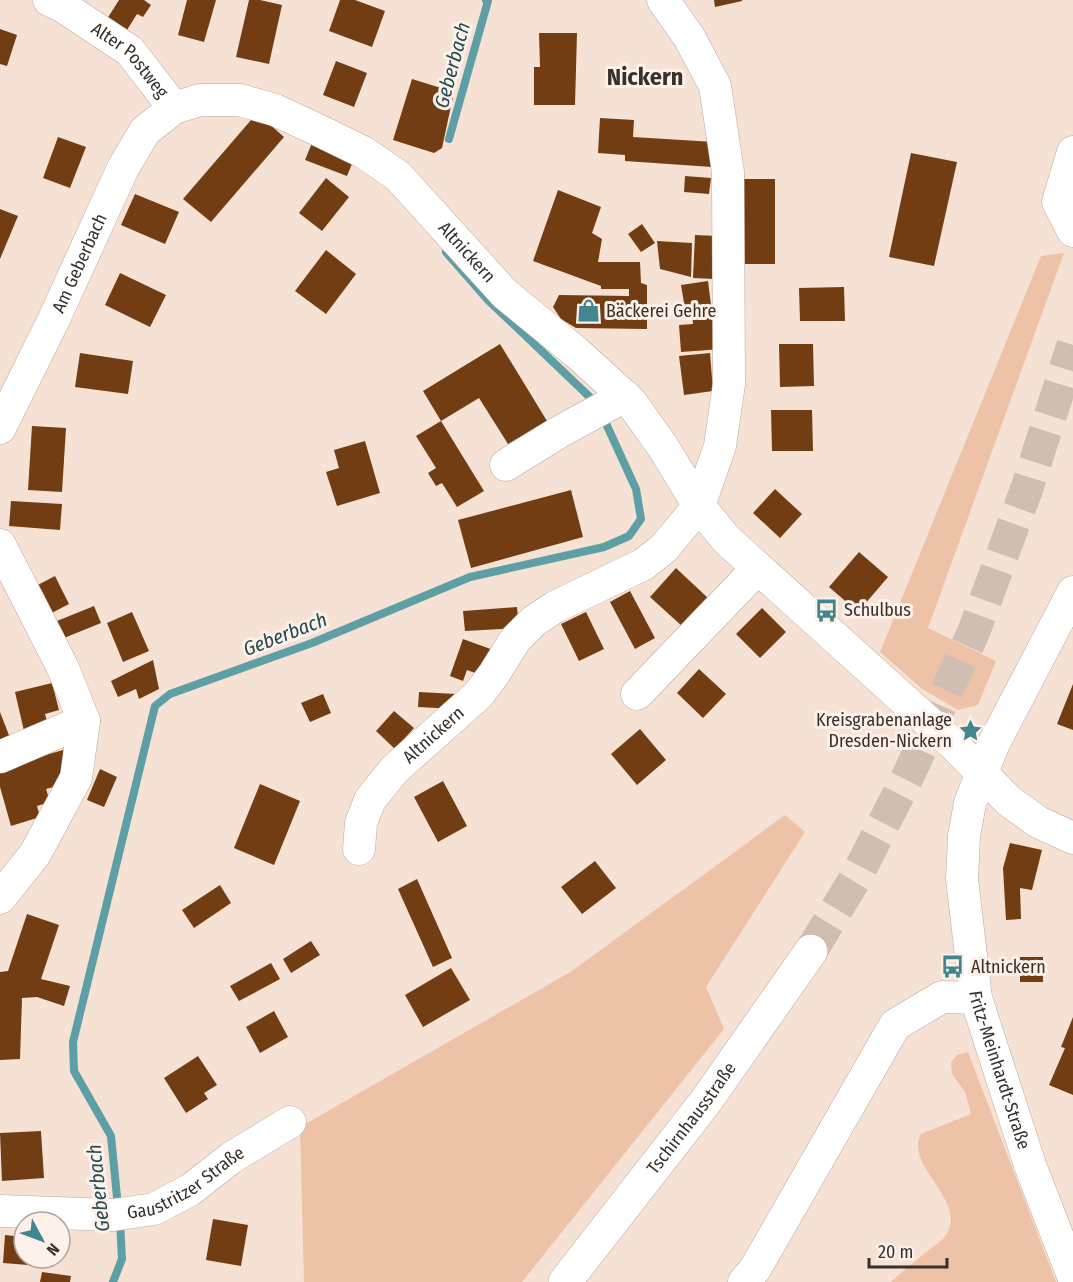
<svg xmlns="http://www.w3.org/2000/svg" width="1073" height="1282" viewBox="0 0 1073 1282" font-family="'Fira Sans Condensed',sans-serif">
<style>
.green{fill:#edc2a6}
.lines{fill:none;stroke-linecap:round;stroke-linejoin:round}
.stream{stroke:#5e9ea5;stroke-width:8}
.building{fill:#723d13}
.major-tunnel{stroke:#d0beb3;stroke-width:33;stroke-dasharray:33 16;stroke-linecap:butt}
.minor-casing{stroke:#bba89b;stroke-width:33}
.major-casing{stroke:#bba89b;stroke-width:34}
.minor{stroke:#fff;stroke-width:32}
.major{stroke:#fff;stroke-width:33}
.labels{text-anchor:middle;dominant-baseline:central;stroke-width:6;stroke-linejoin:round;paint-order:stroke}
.street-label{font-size:18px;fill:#37302b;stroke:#fdf1e9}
.poi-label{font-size:18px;fill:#37302b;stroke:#fdf1e9;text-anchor:start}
.water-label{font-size:20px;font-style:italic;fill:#214c52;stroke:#fdf1e9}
.district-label{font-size:24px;font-weight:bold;fill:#37302b;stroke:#fdf1e9}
</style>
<rect width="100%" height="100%" fill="#f6e2d5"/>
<g class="green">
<polygon points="1064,253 928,628 996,661 978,705 958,710 921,688 880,652 1041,256"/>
<polygon points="785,815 805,832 706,987 724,1029 522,1282 304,1282 300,1127 572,971"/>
<path d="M968,1052L1056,1282H891C904,1270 917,1260 930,1249C935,1245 942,1241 945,1236C970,1201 903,1166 921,1134L971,1114L965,1092L952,1074L951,1062L957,1055Z"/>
</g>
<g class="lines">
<g class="stream">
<polyline points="449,139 488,1 486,0"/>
<polyline points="446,252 488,300 596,403"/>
<polyline points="118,1207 111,1136 74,1071 73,1042 155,706 170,694 312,643 470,577 604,547 629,536 641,519 636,489 603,417"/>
<polyline points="113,1282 122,1259 120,1222"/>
</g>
</g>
<g class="building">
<polygon points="119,0 144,0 151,5 143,17 137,14 127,30 107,19"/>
<polygon points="187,0 216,0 204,42 178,35"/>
<polygon points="249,0 260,0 282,5 269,64 236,57"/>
<polygon points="340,0 355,0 385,11 372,47 329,31"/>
<polygon points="714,0 742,0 742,1 715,7"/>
<polygon points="0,29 17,35 7,66 0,64"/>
<polygon points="539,33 577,33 575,105 534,105 534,67 540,67"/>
<polygon points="336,61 367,73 354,107 323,95"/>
<polygon points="412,79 454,92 442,148 434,153 393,140"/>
<polygon points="257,113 284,137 211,222 183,199"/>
<polygon points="600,118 634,120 633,137 714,142 712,167 625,161 625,155 598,153"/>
<polygon points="58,137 86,147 70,188 43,178"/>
<polygon points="314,138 356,154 347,176 305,160"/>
<polygon points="911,153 957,162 934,266 889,257"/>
<polygon points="685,176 711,178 709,194 684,192"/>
<polygon points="326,178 349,197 322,231 299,213"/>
<polygon points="743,179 775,179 775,264 744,264"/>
<polygon points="558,190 601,207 592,233 602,239 598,262 640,262 641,283 647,285 647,329 576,328 561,319 553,307 559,295 629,296 629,289 601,289 601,286 533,261"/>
<polygon points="135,194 179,212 165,244 121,225"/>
<polygon points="0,209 18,216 0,259"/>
<polygon points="642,224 655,243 641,252 628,234"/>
<polygon points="695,235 718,236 715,279 693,278"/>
<polygon points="657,241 692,243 691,277 660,269"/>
<polygon points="326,250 356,274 326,314 295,291"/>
<polygon points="120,273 166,295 150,327 105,305"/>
<polygon points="708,281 711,305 685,309 681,285"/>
<polygon points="844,287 845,321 800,321 799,288"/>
<polygon points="719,309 722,349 681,352 679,325 693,324 692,311"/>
<polygon points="500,344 547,421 508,444 479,398 441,421 484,491 457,507 442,483 436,486 428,473 436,468 416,436 441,421 423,391"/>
<polygon points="779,344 813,344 814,386 780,387"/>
<polygon points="80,353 133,361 128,394 75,387"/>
<polygon points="710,353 713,391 684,395 679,356"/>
<polygon points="771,410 812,410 813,451 772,451"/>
<polygon points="32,426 66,428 62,492 28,490"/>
<polygon points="365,441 380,493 337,506 326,472 339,468 334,450"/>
<polygon points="775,489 802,514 780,538 753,513"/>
<polygon points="571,490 583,537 471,568 458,520"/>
<polygon points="11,501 62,504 60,530 9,526"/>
<polygon points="859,552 888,577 858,612 829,587"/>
<polygon points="676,568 709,599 683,627 650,597"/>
<polygon points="55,576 69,604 46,616 32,588"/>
<polygon points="630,591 655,638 635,649 610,602"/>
<polygon points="94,606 101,623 64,638 57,621"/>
<polygon points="517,607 519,628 465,631 463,611"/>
<polygon points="762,608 786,632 760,658 736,634"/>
<polygon points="132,612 149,651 123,662 107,623"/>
<polygon points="586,612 604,649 579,661 561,624"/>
<polygon points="463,639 496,651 486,677 467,670 463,681 450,676"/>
<polygon points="153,660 159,689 139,699 136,689 118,697 111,681"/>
<polygon points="699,669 726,694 703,718 677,693"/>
<polygon points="52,683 59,710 45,714 48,725 24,731 15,692"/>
<polygon points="1073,684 1073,730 1057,724"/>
<polygon points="419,692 456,694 456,709 418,707"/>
<polygon points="323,694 331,713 310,722 301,703"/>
<polygon points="394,711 414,728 395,749 376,731"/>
<polygon points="0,712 12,743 0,748"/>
<polygon points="640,729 666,760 637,785 611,754"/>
<polygon points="63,750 72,782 46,789 50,802 37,806 40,817 11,826 0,787 0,768"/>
<polygon points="100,769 117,777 104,807 87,800"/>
<polygon points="443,781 467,826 438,842 414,797"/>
<polygon points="260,784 300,801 274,865 234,848"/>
<polygon points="1010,843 1042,850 1032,890 1020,888 1021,919 1006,920 1003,868"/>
<polygon points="595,861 616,888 582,914 561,887"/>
<polygon points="417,879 452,958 433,967 398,889"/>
<polygon points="220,885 231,903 194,928 182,910"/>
<polygon points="27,914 59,925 41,979 70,986 64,1006 37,997 22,998 20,1059 0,1060 0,972 8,971"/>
<polygon points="311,941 320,955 291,973 283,959"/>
<rect x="1020" y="957" width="23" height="25"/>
<polygon points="271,963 280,979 239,1001 230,986"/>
<polygon points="451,968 470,1000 423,1027 405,995"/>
<polygon points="274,1011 288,1037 260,1053 246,1027"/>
<polygon points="1073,1017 1073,1095 1049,1085 1065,1048 1061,1047"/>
<polygon points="198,1056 217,1085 204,1093 208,1099 186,1113 164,1078"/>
<polygon points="41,1131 44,1178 2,1181 0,1133"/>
<polygon points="213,1219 248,1225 241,1266 206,1260"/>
<polygon points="5,1235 24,1237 24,1258 54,1258 53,1267 3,1263"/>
<polygon points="42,1272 71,1276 70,1282 40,1282"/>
</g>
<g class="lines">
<polyline class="major-tunnel" points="811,951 855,879 909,774 974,631 1027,488 1073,345"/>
<defs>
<g id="minor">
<path id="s1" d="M49,0L62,6L130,51L174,108"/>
<polyline points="1073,152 1058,202 1073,231"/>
<path id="s2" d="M0,428L54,319L123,168L145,131L174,108L200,100H240L275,110L318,130L363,152L398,176L505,294L577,353L631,402L663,447L699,506L727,540L953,744L1009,801L1038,822L1073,838"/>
<polyline points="506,465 561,431 625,396"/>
<polyline points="0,545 63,668 84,721 76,778 35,854 0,898"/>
<path id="s3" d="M1073,592L993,745L970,803L964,836L962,879L976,998L1030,1165L1073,1276"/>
<polyline points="637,694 758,568"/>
<polyline points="0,757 84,721"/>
<path id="s4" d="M359,849L361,823L370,800L394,770L478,695L494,674L515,640L534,621L555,607L644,564L664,548L699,506L720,446L729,384L728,172L715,86L689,37L663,0"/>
<path id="s5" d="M0,1211L113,1215L154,1209L190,1190L231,1158L290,1122"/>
<polyline points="744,1282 755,1269 895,1025 942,997 976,998"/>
</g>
<g id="major">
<path id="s6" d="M565,1282L706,1101L811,951"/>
</g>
</defs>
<use href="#minor" class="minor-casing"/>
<use href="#major" class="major-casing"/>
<use href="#minor" class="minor"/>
<use href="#major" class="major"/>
</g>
<defs>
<symbol id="shop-bare" viewBox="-9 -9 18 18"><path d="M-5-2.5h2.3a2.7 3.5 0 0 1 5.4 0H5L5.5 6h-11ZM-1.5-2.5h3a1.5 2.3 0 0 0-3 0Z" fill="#3f868f" stroke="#fdf1e9" stroke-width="2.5" paint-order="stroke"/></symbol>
<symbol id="bus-bare" viewBox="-9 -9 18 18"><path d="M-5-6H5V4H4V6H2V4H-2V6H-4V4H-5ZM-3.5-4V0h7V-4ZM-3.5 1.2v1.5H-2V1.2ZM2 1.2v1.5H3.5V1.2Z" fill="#3f868f" stroke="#fdf1e9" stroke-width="2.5" paint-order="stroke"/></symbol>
<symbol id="sight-bare" viewBox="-9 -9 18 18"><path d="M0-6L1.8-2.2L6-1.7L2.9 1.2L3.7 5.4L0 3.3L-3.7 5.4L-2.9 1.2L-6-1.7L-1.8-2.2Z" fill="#3f868f" stroke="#fdf1e9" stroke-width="2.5" paint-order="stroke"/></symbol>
</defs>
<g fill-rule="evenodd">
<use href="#shop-bare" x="572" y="294" width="33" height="33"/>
<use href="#bus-bare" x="810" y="594" width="33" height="33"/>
<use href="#sight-bare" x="954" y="714" width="33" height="33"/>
<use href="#bus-bare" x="936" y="950" width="33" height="33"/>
</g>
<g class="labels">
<g class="street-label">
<text stroke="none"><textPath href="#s1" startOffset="102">Alter Postweg</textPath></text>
<text stroke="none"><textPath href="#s2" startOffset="714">Altnickern</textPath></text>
<text stroke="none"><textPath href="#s2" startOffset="183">Am Geberbach</textPath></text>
<text stroke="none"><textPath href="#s4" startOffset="142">Altnickern</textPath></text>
<text stroke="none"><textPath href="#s3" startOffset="507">Fritz-Meinhardt-Straße</textPath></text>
<text stroke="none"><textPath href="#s6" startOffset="207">Tschirnhausstraße</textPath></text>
<text stroke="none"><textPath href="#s5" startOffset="194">Gaustritzer Straße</textPath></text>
</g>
<g class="poi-label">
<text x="606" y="311">Bäckerei Gehre</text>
<text x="844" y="610">Schulbus</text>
<text x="952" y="720" text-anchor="end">Kreisgrabenanlage<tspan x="952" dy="21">Dresden-Nickern</tspan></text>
<text x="971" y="967">Altnickern</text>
</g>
<g class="water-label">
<text transform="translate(452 65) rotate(-75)">Geberbach</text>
<text transform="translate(285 634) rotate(-21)">Geberbach</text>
<text transform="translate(98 1188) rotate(-96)">Geberbach</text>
</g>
<g class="district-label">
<text x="645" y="77">Nickern</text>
</g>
</g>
<g transform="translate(42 1240) rotate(131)"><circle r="28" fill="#fdf1e9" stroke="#aea49d" stroke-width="1.5"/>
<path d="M0-4.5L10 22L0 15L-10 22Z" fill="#3f868f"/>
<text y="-9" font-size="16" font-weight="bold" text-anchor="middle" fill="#37302b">N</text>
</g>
<path d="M869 1258v9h78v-9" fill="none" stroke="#37302b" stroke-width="3"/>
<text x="878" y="1258" font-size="18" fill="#37302b" stroke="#fdf1e9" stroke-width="4.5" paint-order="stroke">20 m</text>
</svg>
